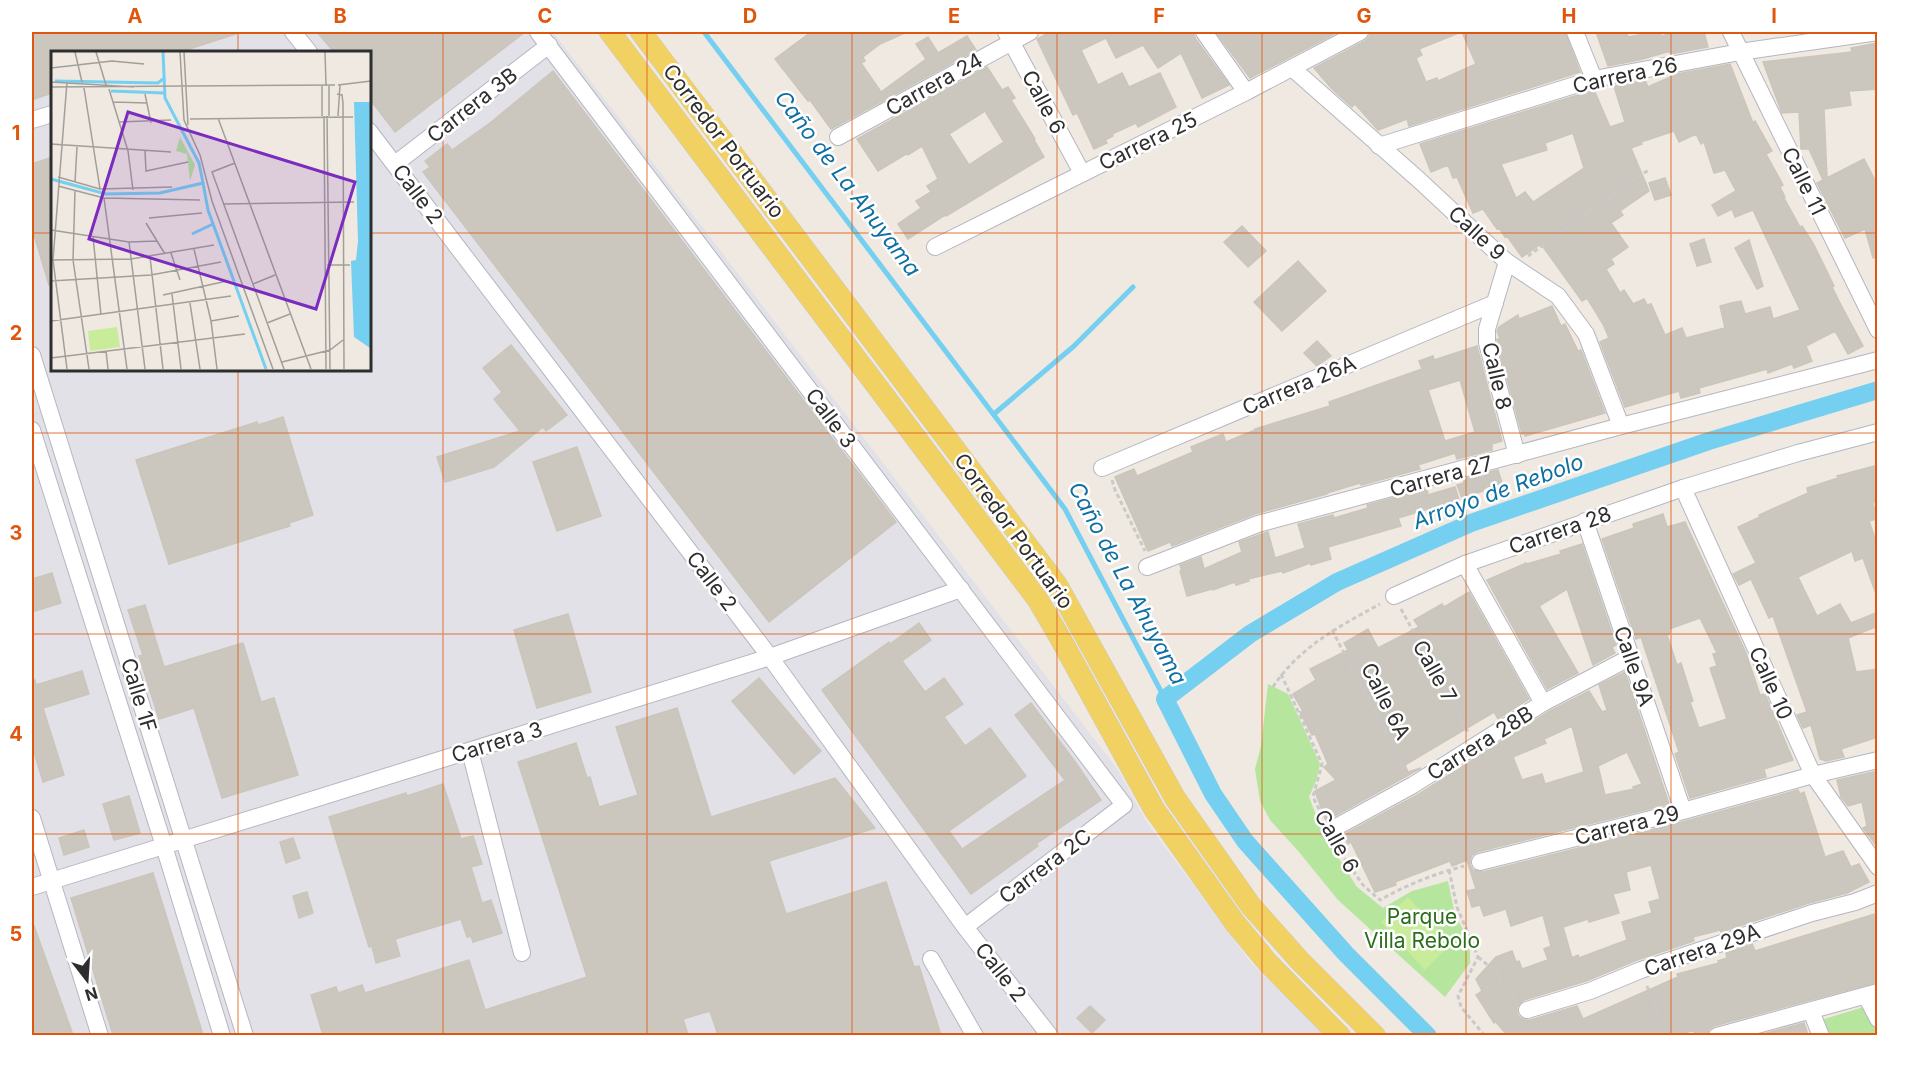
<svg xmlns="http://www.w3.org/2000/svg" width="1909" height="1067" viewBox="0 0 1909 1067" font-family="Inter,sans-serif">
<style>
.industrial{fill:#e3e1e8;fill-rule:evenodd}
.green{fill:#b6e59e}
.pitch{fill:#c9ec9a}
.lines{fill:none;stroke-linecap:round;stroke-linejoin:round}
.stream{stroke:#75cff0;stroke-width:5}
.canal{stroke:#75cff0;stroke-width:18}
.building{fill:#cbc7bf;stroke:#cbc5ba;stroke-width:1.5;fill-rule:evenodd}
.minor-casing{stroke:#b4b7c1;stroke-width:18}
.major-casing{stroke:#c9c9c9;stroke-width:22}
.path{stroke:#c9c9c9;stroke-width:3;stroke-dasharray:4.5 3;stroke-linecap:butt}
.minor{stroke:#fff;stroke-width:16}
.major{stroke:#f2d163;stroke-width:21}
.grid{fill:none;stroke:#df570e;stroke-width:1.5;stroke-opacity:0.55}
.labels{text-anchor:middle;dominant-baseline:central;stroke-width:5;stroke-linejoin:round;paint-order:stroke}
.street-label{font-size:21px;fill:#2e2e2e;stroke:#fff}
.park-label{font-size:21px;fill:#2c6e1b;stroke:#fff}
.water-label{font-size:22px;font-style:italic;fill:#0d6fa3;stroke:#fff}
.inset-river{fill:none;stroke:#75cff0;stroke-width:3}
.inset-road{fill:none;stroke:#a29e99;stroke-width:1.5}
.view{fill:#7b2cbf;fill-opacity:0.15;stroke:#7b2cbf;stroke-width:3}
.inset-edge{fill:none;stroke:#2e2e2e;stroke-width:3}
.neatline{fill:none;stroke:#df570e;stroke-width:2}
.grid-label{font-size:20px;text-anchor:middle;font-weight:bold;fill:#df570e}
</style>
<rect width="100%" height="100%" fill="#efe9e1"/>
<path class="industrial" d="M32,32H553L1118,770L1146,821L1234,940L1251,963L1326,1035H32ZM52,52H369V369H52Z"/>
<g class="green">
<polygon points="1268,684 1288,694 1320,764 1316,781 1309,797 1324,835 1357,887 1383,908 1412,891 1448,881 1455,915 1466,935 1470,952 1470,963 1445,997 1338,900 1299,852 1270,820 1260,801 1255,769 1261,746"/>
<polygon points="1867,1006 1877,1029 1877,1035 1826,1035 1821,1020"/>
</g>
<polygon class="pitch" points="1408,897 1451,944 1425,970 1381,922"/>
<g class="lines">
<g class="stream">
<polyline points="704,32 1065,509 1165,699"/>
<polyline points="994,414 1074,346 1133,287"/>
</g>
<polyline class="canal" points="1428,1036 1346,954 1245,841 1213,794 1165,699 1250,634 1337,582 1471,523 1709,441 1878,390"/>
</g>
<g class="building">
<polygon points="32,32 236,32 236,34 180,52 52,52 52,93 32,100"/>
<polygon points="317,32 525,32 395,132 369,98 369,52 334,52"/>
<polygon points="811,32 907,32 880,44 863,57 865,61 861,63 881,92 926,59 916,44 928,37 938,53 967,36 976,50 831,129 810,100 808,101 775,59"/>
<polygon points="1050,32 1194,32 1195,38 1229,85 1202,98 1181,53 1158,68 1143,45 1116,58 1106,38 1081,50 1098,85 1122,73 1129,87 1160,73 1176,107 1138,127 1136,123 1112,134 1113,136 1105,140 1107,143 1094,149 1077,113 1073,115 1037,39"/>
<polygon points="1216,32 1338,32 1250,78"/>
<polygon points="1370,32 1461,32 1419,49 1422,55 1416,58 1426,82 1437,78 1438,81 1476,64 1462,32 1565,32 1580,72 1409,126 1407,119 1378,130 1355,104 1352,107 1332,89 1314,68 1365,41 1369,37"/>
<polygon points="1596,32 1627,32 1628,37 1654,32 1660,32 1661,36 1678,32 1704,32 1708,47 1671,54 1670,52 1667,52 1639,60 1608,66"/>
<polygon points="1878,43 1878,89 1849,91 1851,105 1824,109 1827,178 1864,159 1878,186 1878,257 1873,258 1865,229 1845,238 1817,183 1823,180 1809,149 1801,149 1799,112 1782,113 1763,62 1852,52 1851,48"/>
<path d="M1730,64L1753,123L1755,121L1772,151L1766,154L1783,185L1780,187L1785,197L1784,198L1800,227L1802,226L1813,243L1834,286L1832,287L1841,305L1863,346L1848,354L1835,331L1806,346L1812,361L1794,368L1792,364L1768,373L1767,369L1699,388L1700,393L1681,398L1679,391L1625,407L1600,342L1609,338L1603,324L1587,298L1582,301L1541,244L1522,257L1507,236L1505,237L1499,228L1497,229L1483,209L1473,213L1457,177L1453,178L1448,165L1431,172L1420,144L1594,90L1610,127L1625,122L1614,86L1645,80L1648,87L1677,74ZM1674,131L1679,142L1696,134L1701,144L1704,142L1714,173L1725,170L1736,191L1712,205L1718,216L1732,209L1735,217L1753,210L1800,310L1773,319L1770,307L1745,314L1741,301L1731,303L1720,306L1725,328L1686,338L1682,328L1665,335L1651,304L1647,305L1644,299L1633,304L1624,290L1620,293L1606,269L1614,264L1611,259L1628,247L1611,223L1623,215L1620,211L1649,191L1631,148L1642,144L1641,142ZM1573,133L1584,168L1533,202L1525,192L1516,198L1501,164L1547,150L1545,143Z"/>
<path d="M987,67L1002,90L1008,87L1015,98L1011,100L1035,139L1034,140L1044,157L946,216L945,215L908,239L898,224L921,208L916,201L931,192L927,186L938,179L922,146L908,155L906,154L878,171L857,139ZM985,111L1004,142L969,165L949,134Z"/>
<polygon points="553,71 896,522 769,622 423,172 430,167 425,161 447,144 452,150 490,123"/>
<polygon points="52,157 52,284 49,285 32,228 32,164"/>
<polygon points="1665,178 1671,195 1655,200 1649,183"/>
<polygon points="1242,226 1266,251 1248,267 1224,242"/>
<polygon points="1704,239 1711,262 1697,266 1690,244"/>
<polygon points="1749,240 1763,286 1757,289 1735,248"/>
<polygon points="1298,261 1326,291 1282,331 1254,302"/>
<polygon points="1552,306 1561,326 1565,324 1578,351 1581,350 1605,413 1525,436 1525,434 1522,434 1497,342 1497,339 1500,339 1497,331 1499,327 1518,315 1519,319"/>
<polygon points="1317,341 1331,356 1317,366 1304,353"/>
<polygon points="511,345 567,415 546,431 543,427 494,467 445,482 437,457 520,431 494,399 502,392 483,368"/>
<path d="M1477,346L1502,441L1492,444V450L1457,459L1455,453L1418,465L1420,469L1361,485L1360,483L1327,493V494L1255,514L1172,546L1170,542L1148,551L1115,477L1134,469L1137,476L1193,452L1191,447L1223,434L1226,442L1255,430V429L1330,406L1329,402L1422,369L1419,361L1433,356L1434,360ZM1460,380L1475,432L1445,441L1428,390Z"/>
<polygon points="283,417 313,515 289,523 290,526 169,564 136,460 257,422 258,425"/>
<polygon points="577,447 601,516 557,531 533,462"/>
<polygon points="1878,465 1878,501 1873,503 1877,519 1869,521 1878,547 1878,593 1876,594 1863,558 1855,561 1852,551 1798,577 1817,616 1840,604 1851,623 1878,612 1878,626 1848,638 1856,672 1878,669 1878,737 1841,749 1844,757 1826,761 1820,759 1811,725 1803,728 1797,715 1807,712 1773,616 1769,618 1751,579 1739,585 1733,574 1756,563 1738,527 1760,517 1759,515 1808,493 1807,488 1838,478 1837,476"/>
<polygon points="1498,470 1502,483 1483,489 1483,491 1462,498 1457,485 1464,483 1463,479"/>
<polygon points="1455,487 1459,500 1398,518 1401,526 1328,547 1331,559 1311,565 1310,563 1283,573 1282,571 1248,579 1249,581 1236,585 1235,582 1213,590 1212,589 1187,596 1180,571 1182,571 1180,565 1201,557 1204,569 1242,552 1239,542 1268,532 1275,558 1305,548 1298,524 1333,515 1334,518 1368,508 1367,505 1427,489 1428,495"/>
<path d="M1663,514L1667,527L1685,522L1746,653L1760,695L1765,694L1793,760L1764,769L1766,777L1690,798L1675,754L1679,752L1641,637L1636,639L1602,539L1634,528L1633,524ZM1700,618L1717,653L1713,654L1717,666L1710,668L1727,719L1699,728L1690,702L1693,701L1681,663L1677,665L1667,635L1670,634L1669,629Z"/>
<polygon points="1582,544 1616,645 1612,647 1615,653 1593,665 1567,589 1539,606 1578,673 1547,689 1487,580 1526,563 1527,564 1561,554 1560,551"/>
<polygon points="52,573 61,603 32,612 32,579"/>
<polygon points="1469,592 1529,699 1498,719 1494,712 1405,765 1408,772 1421,768 1326,821 1315,791 1336,780 1324,767 1328,764 1315,734 1312,735 1300,712 1303,711 1293,694 1316,680 1310,669 1348,650 1344,643 1368,629 1378,648 1419,627 1414,620 1442,604 1444,607"/>
<polygon points="145,605 164,667 243,643 261,702 274,698 298,775 222,798 194,708 159,719 139,656 143,655 128,610"/>
<polygon points="568,614 591,692 537,708 514,630"/>
<polygon points="919,623 931,640 902,661 925,692 944,678 963,704 944,717 965,746 990,728 1026,776 949,831 962,849 1065,780 1015,715 1031,703 1076,763 1101,800 1036,844 1038,846 971,894 822,690 889,642 890,644"/>
<polygon points="82,671 89,694 43,708 64,775 43,782 32,745 32,681 35,680 36,685"/>
<path d="M1625,672L1669,804L1477,852L1472,855L1470,860V865L1473,870L1483,872L1686,821L1798,790L1800,794L1804,792L1825,857L1843,851L1851,867L1859,864L1869,882L1847,893L1809,903L1721,932L1720,930L1693,937L1694,941L1637,960L1586,981L1524,1000L1517,1007V1012L1519,1017L1524,1020H1530L1577,1006L1583,1019L1678,977L1677,974L1719,963L1718,961L1727,958L1726,953L1752,944L1755,951L1878,913V982L1714,1026L1709,1029L1707,1035H1696L1693,1030L1681,1035H1507L1495,1021L1494,1023L1476,995L1482,991L1476,979L1496,957L1512,951L1516,962L1519,961L1522,969L1548,960L1544,949L1551,946L1543,915L1511,926L1506,909L1484,916L1480,905L1472,907L1467,891L1476,889L1467,860L1452,866L1450,861L1395,882L1396,885L1375,892L1351,842L1348,844L1343,835L1419,794L1548,712L1589,691L1602,712L1607,710L1599,685ZM1572,726L1584,772L1545,784L1542,774L1522,780L1513,757L1546,743L1544,739ZM1627,752L1642,784L1633,787L1634,789L1605,795L1598,766ZM1651,865L1660,899L1649,902L1652,913L1622,922L1627,940L1579,958L1578,955L1572,958L1563,927L1588,919L1589,922L1619,913L1613,894L1630,890L1626,872Z"/>
<polygon points="759,678 821,751 794,774 732,701"/>
<polygon points="677,708 711,817 835,778 875,828 769,861 786,914 886,882 914,967 919,966 941,1035 718,1035 710,1011 683,1019 688,1035 323,1035 311,995 336,987 338,993 362,985 365,993 469,960 485,1010 587,977 518,762 576,743 587,778 590,777 599,807 638,795 616,727"/>
<polygon points="1878,771 1878,848 1863,828 1867,826 1862,802 1848,806 1841,797 1837,780"/>
<polygon points="443,784 461,839 473,836 482,864 471,867 482,903 491,900 502,933 473,942 471,936 467,937 461,919 395,939 400,956 376,963 372,946 369,947 329,817 406,793 407,796"/>
<polygon points="129,796 140,833 114,840 103,804"/>
<polygon points="84,830 89,847 64,855 59,838"/>
<polygon points="293,838 300,858 286,863 280,842"/>
<polygon points="153,873 203,1035 113,1035 71,898"/>
<polygon points="307,892 313,913 299,918 293,896"/>
<polygon points="32,923 33,923 73,1035 32,1035"/>
<polygon points="1090,1006 1105,1020 1092,1033 1077,1018"/>
<polygon points="1804,1023 1808,1035 1759,1035"/>
</g>
<g class="lines">
<defs>
<g id="minor">
<polyline points="293,32 309,52"/>
<polyline points="538,32 1124,805 965,927"/>
<polyline points="1006,32 1082,173"/>
<polyline points="1204,32 1246,92"/>
<polyline points="1575,32 1594,79"/>
<polyline points="1731,32 1878,330"/>
<polyline points="1292,68 1419,180 1507,262 1558,296 1586,334 1621,426"/>
<polyline points="32,120 52,114"/>
<polyline points="369,131 770,657 965,927 1050,1036"/>
<polyline points="838,137 1030,32"/>
<polyline points="1379,146 1594,79 1740,52 1878,32"/>
<polyline points="395,164 549,45"/>
<polyline points="935,247 1246,92 1360,32"/>
<polyline points="1507,262 1487,329 1487,343 1517,455"/>
<polyline points="32,355 245,1036"/>
<polyline points="32,430 164,846 222,1036"/>
<polyline points="1102,468 1495,303"/>
<polyline points="1683,488 1813,775 1878,867"/>
<polyline points="1585,521 1683,811"/>
<polyline points="1465,564 1543,703"/>
<polyline points="1147,567 1258,524 1621,426 1878,360"/>
<polyline points="1394,596 1465,564 1683,488 1798,453 1878,432"/>
<polyline points="470,751 522,953"/>
<polyline points="32,818 100,1036"/>
<polyline points="1329,831 1413,785 1543,703 1631,657"/>
<polyline points="1480,862 1683,811 1813,775 1878,760"/>
<polyline points="32,887 770,657 961,589"/>
<polyline points="931,959 975,1036"/>
<polyline points="1866,996 1878,1019"/>
<polyline points="1527,1010 1590,991 1641,970 1812,913 1855,902 1878,893"/>
<polyline points="1811,1011 1821,1036"/>
<polyline points="1717,1036 1878,992"/>
</g>
<g id="major">
<polyline points="610,32 1038,600 1059,636 1154,809 1235,923 1268,963 1340,1036"/>
<polyline points="641,32 1057,585 1175,798 1251,906 1300,961 1375,1036"/>
</g>
</defs>
<use href="#minor" class="minor-casing"/>
<use href="#major" class="major-casing"/>
<g class="path">
<polyline points="1528,256 1634,179 1649,170"/>
<polyline points="1112,480 1115,490 1145,551"/>
<polyline points="1401,609 1468,732"/>
<polyline points="1332,630 1405,770"/>
<polyline points="1281,674 1322,764 1313,797 1322,815"/>
<path d="M1273,687C1299,647 1340,626 1380,604"/>
<path d="M1336,846L1363,885L1380,900C1406,885 1434,874 1464,866"/>
<polyline points="1449,870 1457,907 1478,957 1458,996 1461,1007 1485,1036"/>
<polyline points="1478,957 1496,972 1503,985 1517,1001"/>
<polyline points="1647,986 1667,1036"/>
</g>
<use href="#minor" class="minor"/>
<use href="#major" class="major"/>
</g>
<path class="grid" d="M238,32V52M443,32V1036M647,32V1036M852,32V1036M1057,32V1036M1262,32V1036M1466,32V1036M1671,32V1036M32,233H52M369,233H1878M238,369V1036M32,433H1878M32,634H1878M32,834H1878"/>
<g class="labels">
<g class="street-label">
<text transform="translate(1625 75) rotate(-12)">Carrera 26</text>
<text transform="translate(934 84) rotate(-29)">Carrera 24</text>
<text transform="translate(1044 102) rotate(62)">Calle 6</text>
<text transform="translate(472 105) rotate(-38)">Carrera 3B</text>
<text transform="translate(724 141) rotate(53)">Corredor Portuario</text>
<text transform="translate(1148 141) rotate(-26)">Carrera 25</text>
<text transform="translate(1804 181) rotate(64)">Calle 11</text>
<text transform="translate(418 194) rotate(53)">Calle 2</text>
<text transform="translate(1477 233) rotate(43)">Calle 9</text>
<text transform="translate(1497 376) rotate(77)">Calle 8</text>
<text transform="translate(1299 385) rotate(-23)">Carrera 26A</text>
<text transform="translate(831 418) rotate(53)">Calle 3</text>
<text transform="translate(1441 476) rotate(-15)">Carrera 27</text>
<text transform="translate(1560 530) rotate(-19)">Carrera 28</text>
<text transform="translate(1014 531) rotate(54)">Corredor Portuario</text>
<text transform="translate(712 581) rotate(53)">Calle 2</text>
<text transform="translate(1634 666) rotate(71)">Calle 9A</text>
<text transform="translate(1435 671) rotate(61)">Calle 7</text>
<text transform="translate(1771 683) rotate(66)">Calle 10</text>
<text transform="translate(139 695) rotate(73)">Calle 1F</text>
<text transform="translate(1386 701) rotate(63)">Calle 6A</text>
<text transform="translate(497 742) rotate(-17)">Carrera 3</text>
<text transform="translate(1480 743) rotate(-32)">Carrera 28B</text>
<text transform="translate(1627 825) rotate(-14)">Carrera 29</text>
<text transform="translate(1337 841) rotate(61)">Calle 6</text>
<text transform="translate(1045 866) rotate(-37)">Carrera 2C</text>
<text transform="translate(1702 950) rotate(-19)">Carrera 29A</text>
<text transform="translate(1001 972) rotate(52)">Calle 2</text>
</g>
<g class="park-label">
<text x="1422" y="916">Parque<tspan x="1422" dy="24">Villa Rebolo</tspan></text>
</g>
<g class="water-label">
<text transform="translate(848 183) rotate(53)">Caño de La Ahuyama</text>
<text transform="translate(1498 491) rotate(-20)">Arroyo de Rebolo</text>
<text transform="translate(1128 583) rotate(62)">Caño de La Ahuyama</text>
</g>
</g>
<g transform="translate(51 51)">
<rect width="320" height="320" fill="#efe9e1"/>
<path d="M129,86L144,114L139,130L136,103L125,100Z" fill="#b6e59e"/>
<path d="M66,276L69,296L39,300L37,280Z" fill="#c9ec9a"/>
<path d="M303,51H319V297L303,286L300,210L305,209L307,190Z" fill="#75cff0"/>
<path class="inset-river" d="M4,30L107,32L112,28M60,40L113,42M0,128L55,143L109,142L152,132L148,112L114,47L112,1M152,132L157,159L215,318M141,183L162,173"/>
<path class="inset-road" d="M24,1L31,31M45,1L55,34M129,1L133,69L149,104L161,150L222,318M133,1L137,74M274,1L275,34M0,17L61,10L93,13M0,31L83,36M287,34L320,30M0,36L284,34M33,37L49,138M58,38L77,100L82,139M94,43L100,72M286,43L291,44L292,52L293,318M62,51L96,52M271,65V34M273,65L275,318M276,65L279,318M278,65V34M287,65L289,34M167,67L260,318M139,68L302,66M68,71L120,69M0,93L120,101M94,100L95,120L137,111M184,112L161,121L233,318M7,126L49,138L121,136M24,131L26,96M7,135L53,147L149,149M24,140L22,209L38,318M53,147L76,318M172,153L303,151M98,167L151,162M95,172L114,203M0,179L78,191L106,190M42,186L50,264M78,191L94,318M143,198L160,270L166,318M120,202L129,229M99,206L112,318M0,209L80,208L163,194M276,214H299M0,230L100,224L170,211M202,233L224,224M121,243L130,318M112,244L176,230M139,252L149,318M0,270L180,245M160,270L188,265M216,272L239,263M55,300L57,318M0,307L194,283M231,311L279,299L292,289M16,318L2,209L16,31"/>
<path class="view" d="M77,61L304,131L265,258L38,188Z"/>
<rect width="320" height="320" class="inset-edge"/>
</g>
<rect width="1909" height="1067" fill="none" stroke="#ffffff" stroke-width="66"/>
<g transform="translate(87 980) rotate(163)" stroke="#ffffff" stroke-width="4.5" paint-order="stroke">
<path d="M0-4.5L10 22L0 15L-10 22Z" fill="#2e2e2e"/>
<text y="-9" font-size="16" font-weight="bold" text-anchor="middle" fill="#2e2e2e">N</text>
</g>
<rect x="33" y="33" width="1843" height="1001" class="neatline"/>
<g class="grid-label">
<text x="135" y="23">A</text>
<text x="340" y="23">B</text>
<text x="545" y="23">C</text>
<text x="750" y="23">D</text>
<text x="954" y="23">E</text>
<text x="1159" y="23">F</text>
<text x="1364" y="23">G</text>
<text x="1569" y="23">H</text>
<text x="1774" y="23">I</text>
<text x="16" y="140">1</text>
<text x="16" y="340">2</text>
<text x="16" y="540">3</text>
<text x="16" y="741">4</text>
<text x="16" y="941">5</text>
</g>
</svg>
